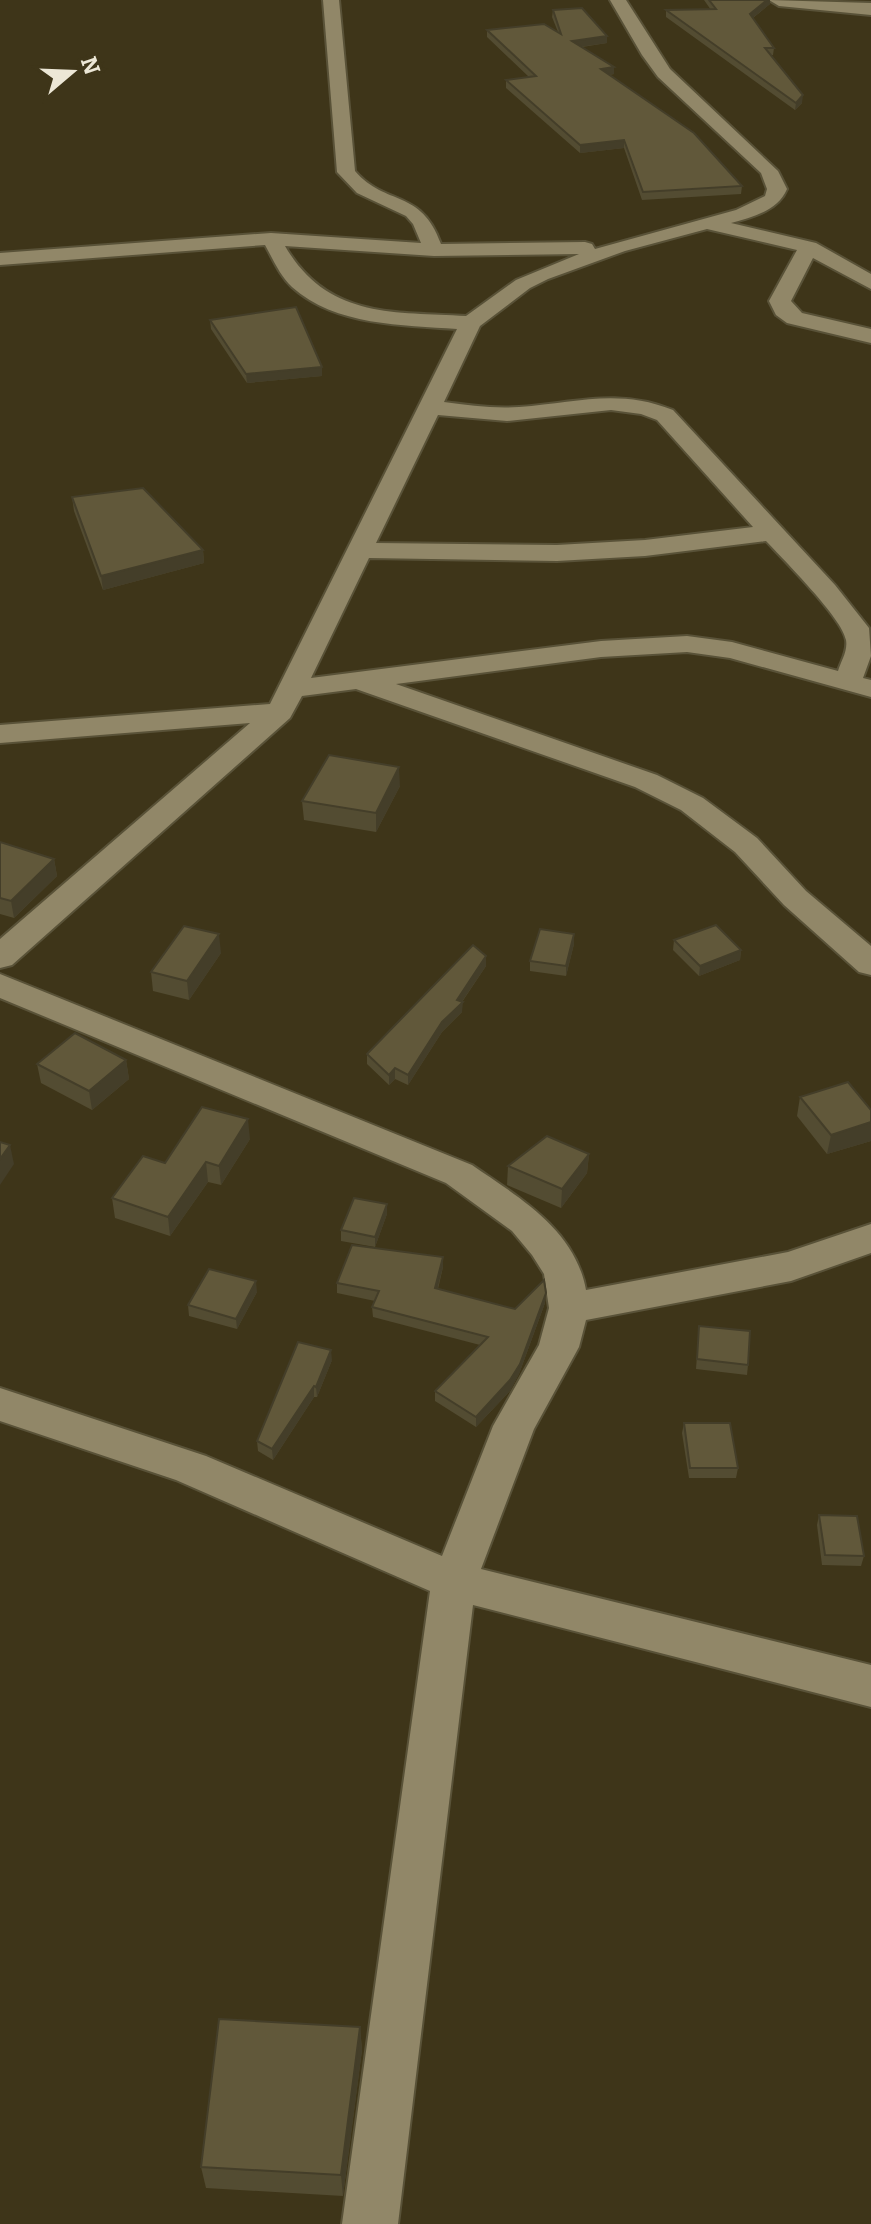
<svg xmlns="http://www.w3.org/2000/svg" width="871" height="2224" viewBox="0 0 871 2224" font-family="Bitter,serif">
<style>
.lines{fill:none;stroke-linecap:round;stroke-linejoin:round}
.minor-casing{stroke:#595238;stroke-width:4}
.tertiary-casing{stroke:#595238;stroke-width:4}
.minor{fill:#918768;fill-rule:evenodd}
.tertiary{fill:#918768;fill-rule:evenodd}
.wall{fill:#534c32}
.shaded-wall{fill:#443e29}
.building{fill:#61583a;stroke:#443e29;stroke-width:2}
</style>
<rect width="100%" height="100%" fill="#3e3519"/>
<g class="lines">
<defs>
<g id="minor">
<path d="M323,0H339L355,171C386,207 421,188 441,244L585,242L592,244L595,249L736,210L765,196L767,189L761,173L658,77L642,55L610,0H626L670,69L778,171L787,189C778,211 752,217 731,223L816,243L871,274V289L813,258L791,301L802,313L871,329V343L787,323L776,315L769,301L797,250L707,229L625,251L548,279L530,288L480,326L444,402C469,405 494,409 519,407C576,403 617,388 673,410L835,585L869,628L871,656L863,678L871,680V697L730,658L687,652L601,657L396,684L657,775L703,798L757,838L806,891L871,946V975L859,972L784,905L735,852L681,810L635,787L356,689L302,696L290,718L12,965L0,968V939L250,723L0,743V725L270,704L457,329C403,325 335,326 292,287C280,276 273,259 265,245L0,265V253L271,233L421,243L413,224L406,216L357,193L337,172ZM285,246L434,256L579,254L516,280L466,316C392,312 327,318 285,246ZM611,410L641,414L657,420L753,527L645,540L557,545L376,543L438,415L507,421ZM766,541C783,559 843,619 846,640C848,651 841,661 838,671L732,642L687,636L601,641L311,678L369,558L557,561L645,556Z"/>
<path d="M0,974L472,1165C518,1197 575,1229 586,1290L788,1252L871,1224V1253L791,1281L586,1320L579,1347L534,1429L481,1569L871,1665V1707L473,1605L398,2224H342L430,1591L176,1480L0,1421V1388L206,1456L442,1556L493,1426L539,1345L549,1308L544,1274L532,1255L512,1231L446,1183L0,998Z"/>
</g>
<polygon id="tertiary" points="769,0 871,3 871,15 779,6"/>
</defs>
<use href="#minor" class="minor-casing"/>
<use href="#tertiary" class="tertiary-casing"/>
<use href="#minor" class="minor"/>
<use href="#tertiary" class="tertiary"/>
</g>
<g class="wall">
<polygon points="704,0 770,0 770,4 753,18 774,48 773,55 770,55 802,103 795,110 666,17 666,10 711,10"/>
<polygon points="553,10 607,36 607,43 582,47 614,74 610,75 742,186 741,194 642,200 624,148 580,153 506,88 506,80 529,77 487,37 487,30 558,32 552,17"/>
<polygon points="210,320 322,367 322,376 247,383 211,329"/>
<polygon points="72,497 203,550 204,563 103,590 74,511"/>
<polygon points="400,786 376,832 304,820 302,801"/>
<polygon points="0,842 54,859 57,876 14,918 0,914"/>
<polygon points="574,934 574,944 566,976 530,971 530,961"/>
<polygon points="674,940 741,950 740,960 699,976 673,950"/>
<polygon points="221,953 189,1000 153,991 151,972"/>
<polygon points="486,956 486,966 462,1002 462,1012 442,1032 408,1085 395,1079 389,1085 367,1064 367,1054"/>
<polygon points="126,1060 129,1079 92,1110 41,1083 37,1064"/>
<polygon points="800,1097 871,1110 871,1141 827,1154 797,1116"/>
<polygon points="250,1139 221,1185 208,1182 170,1236 115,1218 112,1198 165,1163"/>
<polygon points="589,1154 587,1173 561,1208 507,1185 508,1166"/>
<polygon points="387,1204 387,1214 375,1247 341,1241 341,1230"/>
<polygon points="443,1257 443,1267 438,1289 515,1309 546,1293 545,1303 519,1374 510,1391 476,1427 435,1401 435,1391 480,1345 373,1317 372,1307 375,1301 337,1293 337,1283"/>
<polygon points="257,1292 237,1329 189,1316 188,1305"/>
<polygon points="699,1326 748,1365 747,1375 696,1369"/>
<polygon points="332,1360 317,1397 314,1397 273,1460 258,1451 257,1441"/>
<polygon points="684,1423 738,1468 736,1478 689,1478 682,1433"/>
<polygon points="819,1515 864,1556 861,1566 822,1565 817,1525"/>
<polygon points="360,2027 362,2050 343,2196 206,2188 201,2167"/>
</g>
<g class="shaded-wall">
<polygon points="767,0 770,0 770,4 749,21 750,14"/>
<polygon points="607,36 607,43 572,48 572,41"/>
<polygon points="614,67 614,74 601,76 601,69"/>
<polygon points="803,95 802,103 795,110 796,103"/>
<polygon points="624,140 624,148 580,153 580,145"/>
<polygon points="322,367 322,376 247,383 246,374"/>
<polygon points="203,550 204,563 103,590 101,576"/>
<polygon points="399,767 400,786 376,832 376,813"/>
<polygon points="54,859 57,876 14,918 11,901"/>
<polygon points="219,934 221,953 189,1000 187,981"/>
<polygon points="574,934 574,944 566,976 566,966"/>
<polygon points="741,950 740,960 699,976 700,966"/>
<polygon points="486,956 486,966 461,1003 463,1002 462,1012 442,1032 408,1085 408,1075"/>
<polygon points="126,1060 129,1079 92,1110 89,1091"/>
<polygon points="395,1068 395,1079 389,1085 389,1075"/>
<polygon points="248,1119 250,1139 221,1185 219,1166"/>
<polygon points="871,1122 871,1141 827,1154 831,1135"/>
<polygon points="10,1145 14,1164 0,1185 0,1159"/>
<polygon points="589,1154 587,1173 561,1208 562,1189"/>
<polygon points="206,1162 208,1182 170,1236 168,1217"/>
<polygon points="387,1204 387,1214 375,1247 375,1237"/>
<polygon points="443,1257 443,1267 435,1298 435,1288"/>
<polygon points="256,1281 257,1292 237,1329 236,1319"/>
<polygon points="546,1293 545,1303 519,1374 510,1391 476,1427 476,1417"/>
<polygon points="331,1350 332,1360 317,1397 316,1387"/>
<polygon points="314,1386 314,1397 273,1460 272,1449"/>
<polygon points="360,2027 362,2050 343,2196 341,2175"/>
</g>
<g class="building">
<polygon points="709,0 767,0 750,14 774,48 765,48 803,95 796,103 666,10 716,9"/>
<polygon points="582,8 607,36 572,41 614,67 601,69 694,133 742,186 643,192 624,140 580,145 506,80 536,76 487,30 544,24 561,34 553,10"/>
<polygon points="296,307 322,367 246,374 210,320"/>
<polygon points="143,488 203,550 101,576 72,497"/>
<polygon points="329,755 399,767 376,813 302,801"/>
<polygon points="0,842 54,859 11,901 0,898"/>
<polygon points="716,925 741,950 700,966 674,940"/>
<polygon points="184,926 219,934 187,981 151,972"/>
<polygon points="540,929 574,934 566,966 530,961"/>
<polygon points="473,945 486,956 457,1000 463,1002 442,1022 408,1075 395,1068 389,1075 367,1054"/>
<polygon points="75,1033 126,1060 89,1091 37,1064"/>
<polygon points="848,1082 871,1110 871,1122 831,1135 800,1097"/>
<polygon points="202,1107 248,1119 219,1166 206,1162 168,1217 112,1198 143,1156 165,1163"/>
<polygon points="547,1136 589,1154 562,1189 508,1166"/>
<polygon points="0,1142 10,1145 0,1159"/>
<polygon points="354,1198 387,1204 375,1237 341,1230"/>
<polygon points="352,1245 443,1257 435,1288 515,1309 544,1280 546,1293 520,1364 510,1380 476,1417 435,1391 488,1337 372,1307 379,1291 337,1283"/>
<polygon points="209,1269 256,1281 236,1319 188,1305"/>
<polygon points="699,1326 750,1331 748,1365 697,1359"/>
<polygon points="298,1342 331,1350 316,1387 314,1386 272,1449 257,1441"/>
<polygon points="684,1423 730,1423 738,1468 690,1468"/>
<polygon points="819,1515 857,1516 864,1556 825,1555"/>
<polygon points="219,2019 360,2027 341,2175 201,2167"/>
</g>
<g transform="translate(72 72) rotate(71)" stroke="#3e3519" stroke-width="6" paint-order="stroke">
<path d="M0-6L14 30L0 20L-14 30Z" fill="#ece7d6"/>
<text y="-12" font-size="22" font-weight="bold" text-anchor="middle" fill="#ece7d6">N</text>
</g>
</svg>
